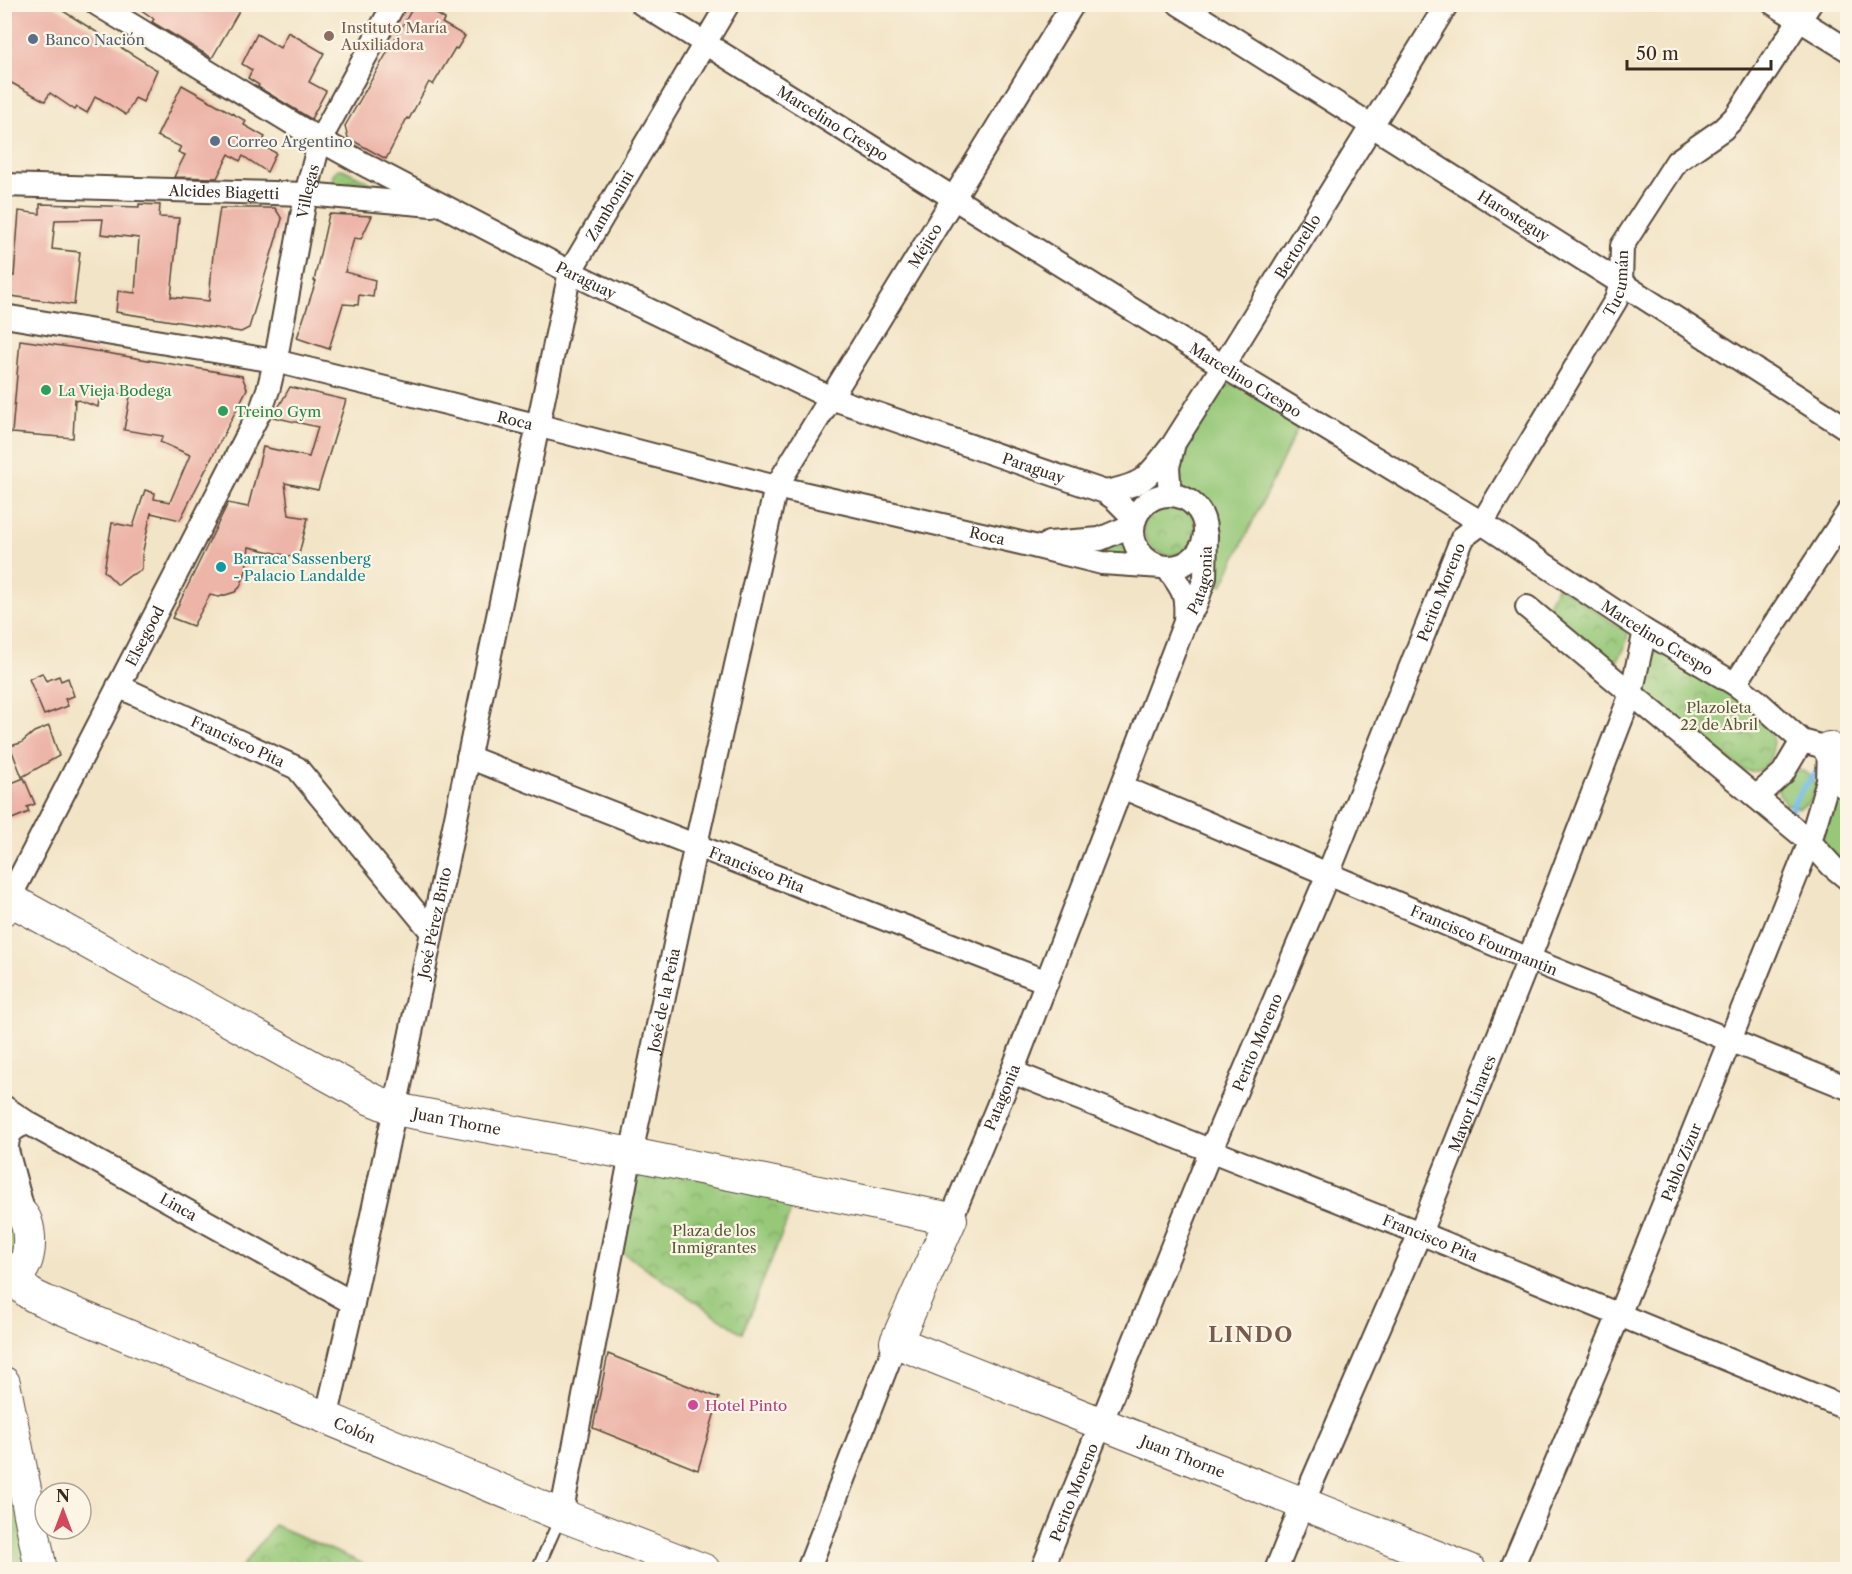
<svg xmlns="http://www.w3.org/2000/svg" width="1852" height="1574" viewBox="0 0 1852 1574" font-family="'Libre Caslon Text',serif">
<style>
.grass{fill:#96c878;stroke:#68794b;stroke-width:1.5}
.park{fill:url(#park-crowns);stroke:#68794b;stroke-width:1.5}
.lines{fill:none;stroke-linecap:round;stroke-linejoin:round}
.stream{stroke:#6fbae8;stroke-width:6}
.building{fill:#edb4a8}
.lane-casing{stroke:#564637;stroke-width:14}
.street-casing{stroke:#564637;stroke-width:26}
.secondary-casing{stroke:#564637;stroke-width:34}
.lane{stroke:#fff;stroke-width:10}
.street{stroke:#fff;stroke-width:22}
.secondary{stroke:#fff;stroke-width:32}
.education-dot{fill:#8d6e63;stroke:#fcf5e5;stroke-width:2}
.service-dot{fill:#5c6f8a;stroke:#fcf5e5;stroke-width:2}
.leisure-dot{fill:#2e9e5b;stroke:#fcf5e5;stroke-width:2}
.culture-dot{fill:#0f9aa8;stroke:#fcf5e5;stroke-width:2}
.hotel-dot{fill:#d1479c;stroke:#fcf5e5;stroke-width:2}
.labels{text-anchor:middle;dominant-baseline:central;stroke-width:4.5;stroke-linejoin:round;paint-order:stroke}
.education-label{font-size:15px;fill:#785e54;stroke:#fcf5e5;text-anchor:start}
.service-label{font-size:15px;fill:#4e5e75;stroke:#fcf5e5;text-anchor:start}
.street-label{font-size:15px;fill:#3b2a1e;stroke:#fcf5e5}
.leisure-label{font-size:15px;fill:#27864d;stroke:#fcf5e5;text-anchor:start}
.culture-label{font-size:15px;fill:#0d838f;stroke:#fcf5e5;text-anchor:start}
.park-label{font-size:15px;fill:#565939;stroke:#fcf5e5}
.hotel-label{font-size:15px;fill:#b23c85;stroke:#fcf5e5;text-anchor:start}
.district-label{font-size:21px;font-weight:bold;letter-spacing:1.5px;fill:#795a4e;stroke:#fcf5e5}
</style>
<defs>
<pattern id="park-crowns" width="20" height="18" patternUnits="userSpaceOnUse" patternTransform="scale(1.5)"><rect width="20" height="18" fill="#96c878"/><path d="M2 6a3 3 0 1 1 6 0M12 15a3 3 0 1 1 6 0" fill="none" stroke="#7ca362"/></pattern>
</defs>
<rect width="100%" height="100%" fill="#fcf5e5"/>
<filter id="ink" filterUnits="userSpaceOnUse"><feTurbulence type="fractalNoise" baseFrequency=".0167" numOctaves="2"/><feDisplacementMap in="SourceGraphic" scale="12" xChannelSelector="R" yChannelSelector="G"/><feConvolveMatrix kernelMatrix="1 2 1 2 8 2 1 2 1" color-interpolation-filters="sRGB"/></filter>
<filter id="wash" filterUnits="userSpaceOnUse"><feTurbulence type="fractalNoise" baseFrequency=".008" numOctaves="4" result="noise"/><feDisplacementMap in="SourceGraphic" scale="24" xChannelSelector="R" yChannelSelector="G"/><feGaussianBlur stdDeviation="1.35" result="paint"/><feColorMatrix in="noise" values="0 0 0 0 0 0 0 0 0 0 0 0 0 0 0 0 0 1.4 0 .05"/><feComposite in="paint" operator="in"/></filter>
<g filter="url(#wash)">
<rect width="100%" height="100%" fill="#f2e4c6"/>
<g class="grass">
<path d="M1234,384L1300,423L1222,586H1210C1210,572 1210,558 1210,544C1210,517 1209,502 1182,491L1178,471L1181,455L1220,391L1225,387Z"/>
<path d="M1794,770C1806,770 1813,776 1816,786L1810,802L1799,808L1786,804L1779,794L1778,787Z"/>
<polygon points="1835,790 1847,795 1847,865 1821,843"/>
<polygon points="4,1214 10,1215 20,1250 4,1266"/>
</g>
<g class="park">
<polygon points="338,169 343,169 377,186 380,191 334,185 332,182 333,174"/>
<path d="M1153,480L1164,490C1151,493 1141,499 1132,509L1127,494Z"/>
<circle cx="1170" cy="529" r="26"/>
<polygon points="1128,533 1132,551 1144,563 1066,549"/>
<path d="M1558,585L1628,633C1627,644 1622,656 1614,664L1544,612Z"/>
<path d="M1658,650H1665L1756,711C1763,720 1771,730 1773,742C1774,752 1768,767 1757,771C1753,772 1748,771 1743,770L1647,696C1641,681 1644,659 1658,650Z"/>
<polygon points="639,1168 798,1194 742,1333 619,1250"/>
<polygon points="4,1440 29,1569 5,1569 5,1567"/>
<polygon points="274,1525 376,1569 240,1569"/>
</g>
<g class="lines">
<path class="stream" d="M1789,816C1794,796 1807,783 1821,768"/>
</g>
<g id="blocks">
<g class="building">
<polygon points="4,4 52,4 157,70 143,102 135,98 126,115 99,98 95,97 87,113 77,107 75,110 50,93 45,101 4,79"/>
<polygon points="133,4 243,4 212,58 152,22 154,19"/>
<polygon points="415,4 420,4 445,19 442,23 465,36 457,49 455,48 433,85 429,82 409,119 407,118 386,159 348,138 345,126"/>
<polygon points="288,32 324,53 309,82 326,91 311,119 258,87 259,85 248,78 252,70 242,64 257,34 280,48"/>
<polygon points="182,85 246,121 244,125 265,137 261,145 276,153 267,172 243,156 240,161 229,154 217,178 174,177 185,155 178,152 181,147 157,136"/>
<polygon points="40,204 139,207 139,204 160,205 159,217 179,218 171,297 209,301 213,254 220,208 275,208 282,219 249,328 241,332 116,312 118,291 135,293 139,238 101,234 103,219 55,220 52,249 80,252 74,305 4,295 4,274 14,276 19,211 40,214"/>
<polygon points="329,214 372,216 361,239 354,238 345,272 375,280 373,297 359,295 358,305 343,304 329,349 297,338 316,281 314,281"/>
<polygon points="20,340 83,349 242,376 247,389 180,520 151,513 142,555 142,568 140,571 131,575 118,585 104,571 112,523 133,527 145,490 155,493 154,499 170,502 190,455 160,442 163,436 124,430 130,396 100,390 98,407 75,399 73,438 12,433"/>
<polygon points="290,387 346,400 318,490 285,483 289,515 308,518 298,558 249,547 246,571 240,587 235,592 219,597 210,595 193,626 172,618 228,503 248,507 263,447 309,457 318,427 273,417"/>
<polygon points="42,673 46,681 59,676 61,681 68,678 74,696 65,699 68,706 44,715 29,679"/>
<polygon points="49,726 59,756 22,777 10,746 21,743 34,732"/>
<polygon points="24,778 35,804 27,807 29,812 12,819 10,814 4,816 4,786"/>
<polygon points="608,1354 719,1398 698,1470 593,1428"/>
</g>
</g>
</g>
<g filter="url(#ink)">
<use href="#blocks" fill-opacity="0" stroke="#564637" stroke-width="1.5"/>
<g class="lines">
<defs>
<polyline id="lane" points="537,1570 560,1518"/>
<g id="street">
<path id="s1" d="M97,4L320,140L369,167L570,272L831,398L1105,492L1115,499L1135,519"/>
<path id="s2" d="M642,4L1223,366L1482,523L1645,631L1735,684L1756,700L1802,741L1843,752"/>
<path id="s3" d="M1179,4L1621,283L1848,429"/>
<polyline points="1774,4 1848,50"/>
<path id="s4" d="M4,185L306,194L432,205"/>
<path id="s5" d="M4,316L275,361L556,430L776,487L1021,543L1102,563L1162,567"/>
<path d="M1105,492C1145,484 1146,479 1170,448"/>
<circle cx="1169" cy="531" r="36"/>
<path id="s6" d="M1170,495L1168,467L1174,443L1223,366L1447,4"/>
<polyline points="1049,543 1100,539 1133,525"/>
<path d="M1167,568C1183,590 1187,593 1185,621"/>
<polyline points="1527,607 1810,842 1832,866 1848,879"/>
<polyline points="1735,684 1848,512"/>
<path id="s7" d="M118,686L297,768L431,931"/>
<path id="s8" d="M468,757L1047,982"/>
<path id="s9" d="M1122,787L1529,959L1848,1088"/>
<polyline points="1756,797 1783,773 1802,741"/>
<path id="s10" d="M9,899L262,407L269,387L277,353L306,194L320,140L394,4"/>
<path id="s11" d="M1012,1072L1420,1233L1848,1409"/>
<path id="s12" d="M4,1107L28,1123L353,1303"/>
<path d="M25,1218L7,1150C7,1133 12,1128 28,1123"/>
<path id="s13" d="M951,1219L1012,1072L1185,622L1195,606L1205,578L1206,535"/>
<path id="s14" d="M326,1419L353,1303L395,1109L570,272L728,4"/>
<path id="s15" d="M561,1515L631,1154L696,844L776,487L1073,4"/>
<polyline points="808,1570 896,1342"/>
<path id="s16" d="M1042,1570L1211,1150L1328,874L1462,538L1482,523L1616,300L1621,283L1622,246L1677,161L1723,129L1737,115L1810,4"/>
<path id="s17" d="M1276,1570L1303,1503L1420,1233L1529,959L1631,694L1645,631"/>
<path id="s18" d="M1511,1570L1619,1315L1810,842L1828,781L1829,750"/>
</g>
<g id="secondary">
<polyline points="1829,748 1848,784"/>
<path id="s19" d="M4,909L9,899L371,1099L395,1109L631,1154L951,1219L896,1342L1470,1570"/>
<path d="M4,1199C11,1206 20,1210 25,1219C33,1236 31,1281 4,1277"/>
<path id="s20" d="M16,1276C24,1295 38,1298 56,1306L561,1515L704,1570"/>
<polyline points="4,1383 41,1570"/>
</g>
</defs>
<use href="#lane" class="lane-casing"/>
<use href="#street" class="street-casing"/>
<use href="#secondary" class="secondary-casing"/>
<use href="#lane" class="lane"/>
<use href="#street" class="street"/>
<use href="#secondary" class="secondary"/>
</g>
</g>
<circle class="education-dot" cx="329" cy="36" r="6"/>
<g class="service-dot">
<circle cx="33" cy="39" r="6"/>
<circle cx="215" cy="141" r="6"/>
</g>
<g class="leisure-dot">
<circle cx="46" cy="390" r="6"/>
<circle cx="223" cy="411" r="6"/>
</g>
<circle class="culture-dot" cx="221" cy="567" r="6"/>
<circle class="hotel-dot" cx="693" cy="1405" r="6"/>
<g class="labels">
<g class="education-label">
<text x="341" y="27">Instituto María<tspan x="341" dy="17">Auxiliadora</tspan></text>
</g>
<g class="service-label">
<text x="45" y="39">Banco Nación</text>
<text x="227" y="141">Correo Argentino</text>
</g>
<g class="street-label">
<text stroke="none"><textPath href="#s2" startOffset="225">Marcelino Crespo</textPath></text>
<text stroke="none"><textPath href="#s4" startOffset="220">Alcides Biagetti</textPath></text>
<text stroke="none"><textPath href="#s10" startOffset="774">Villegas</textPath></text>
<text stroke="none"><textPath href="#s14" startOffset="1250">Zambonini</textPath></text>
<text stroke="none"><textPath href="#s3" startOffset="396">Harosteguy</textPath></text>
<text stroke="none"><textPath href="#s15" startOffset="1334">Méjico</textPath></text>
<text stroke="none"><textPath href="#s6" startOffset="285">Bertorello</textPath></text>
<text stroke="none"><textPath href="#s1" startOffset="562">Paraguay</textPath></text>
<text stroke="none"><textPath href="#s16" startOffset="1416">Tucumán</textPath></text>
<text stroke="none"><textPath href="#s2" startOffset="711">Marcelino Crespo</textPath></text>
<text stroke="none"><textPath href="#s5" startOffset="522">Roca</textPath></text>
<text stroke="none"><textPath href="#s1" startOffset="1048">Paraguay</textPath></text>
<text stroke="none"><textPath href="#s5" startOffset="1008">Roca</textPath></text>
<text stroke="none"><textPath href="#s13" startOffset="687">Patagonia</textPath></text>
<text stroke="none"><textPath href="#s16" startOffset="1056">Perito Moreno</textPath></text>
<text stroke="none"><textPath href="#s10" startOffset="296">Elsegood</textPath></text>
<text stroke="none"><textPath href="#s2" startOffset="1197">Marcelino Crespo</textPath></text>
<text stroke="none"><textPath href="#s7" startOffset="132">Francisco Pita</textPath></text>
<text stroke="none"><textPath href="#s8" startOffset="310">Francisco Pita</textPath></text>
<text stroke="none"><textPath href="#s14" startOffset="508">José Pérez Brito</textPath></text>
<text stroke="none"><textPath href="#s9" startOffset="393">Francisco Fourmantin</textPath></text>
<text stroke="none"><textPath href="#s15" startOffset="525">José de la Peña</textPath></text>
<text stroke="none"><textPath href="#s16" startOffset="570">Perito Moreno</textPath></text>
<text stroke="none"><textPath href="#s13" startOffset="132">Patagonia</textPath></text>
<text stroke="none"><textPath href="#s17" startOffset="506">Mayor Linares</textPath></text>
<text stroke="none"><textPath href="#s19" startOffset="514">Juan Thorne</textPath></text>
<text stroke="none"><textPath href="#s18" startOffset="442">Pablo Zizur</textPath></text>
<text stroke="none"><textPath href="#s12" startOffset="201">Linca</textPath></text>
<text stroke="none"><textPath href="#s11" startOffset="450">Francisco Pita</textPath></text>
<text stroke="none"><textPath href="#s20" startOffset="375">Colón</textPath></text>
<text stroke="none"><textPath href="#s19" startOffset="1461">Juan Thorne</textPath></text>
<text stroke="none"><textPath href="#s16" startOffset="84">Perito Moreno</textPath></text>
</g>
<g class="leisure-label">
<text x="58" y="390">La Vieja Bodega</text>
<text x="235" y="411">Treino Gym</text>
</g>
<g class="culture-label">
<text x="233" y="558">Barraca Sassenberg<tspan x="233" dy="17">- Palacio Landalde</tspan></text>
</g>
<g class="park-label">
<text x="1719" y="707">Plazoleta<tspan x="1719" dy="17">22 de Abril</tspan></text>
<text x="714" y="1230">Plaza de los<tspan x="714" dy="17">Inmigrantes</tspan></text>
</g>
<g class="hotel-label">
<text x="705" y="1405">Hotel Pinto</text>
</g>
<g class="district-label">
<text x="1251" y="1334">LINDO</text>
</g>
</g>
<rect width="1852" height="1574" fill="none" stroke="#fcf5e5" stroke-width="24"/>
<g transform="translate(63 1511)"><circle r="28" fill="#fcf5e5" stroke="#afa495" stroke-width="1.5"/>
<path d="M0-4.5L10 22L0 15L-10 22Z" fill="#d1495b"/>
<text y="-9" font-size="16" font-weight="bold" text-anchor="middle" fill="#3b2a1e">N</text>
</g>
<path d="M1627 60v9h144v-9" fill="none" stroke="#3b2a1e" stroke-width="3"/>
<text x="1636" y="60" font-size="18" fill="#3b2a1e" stroke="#fcf5e5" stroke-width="4.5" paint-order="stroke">50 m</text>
</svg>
